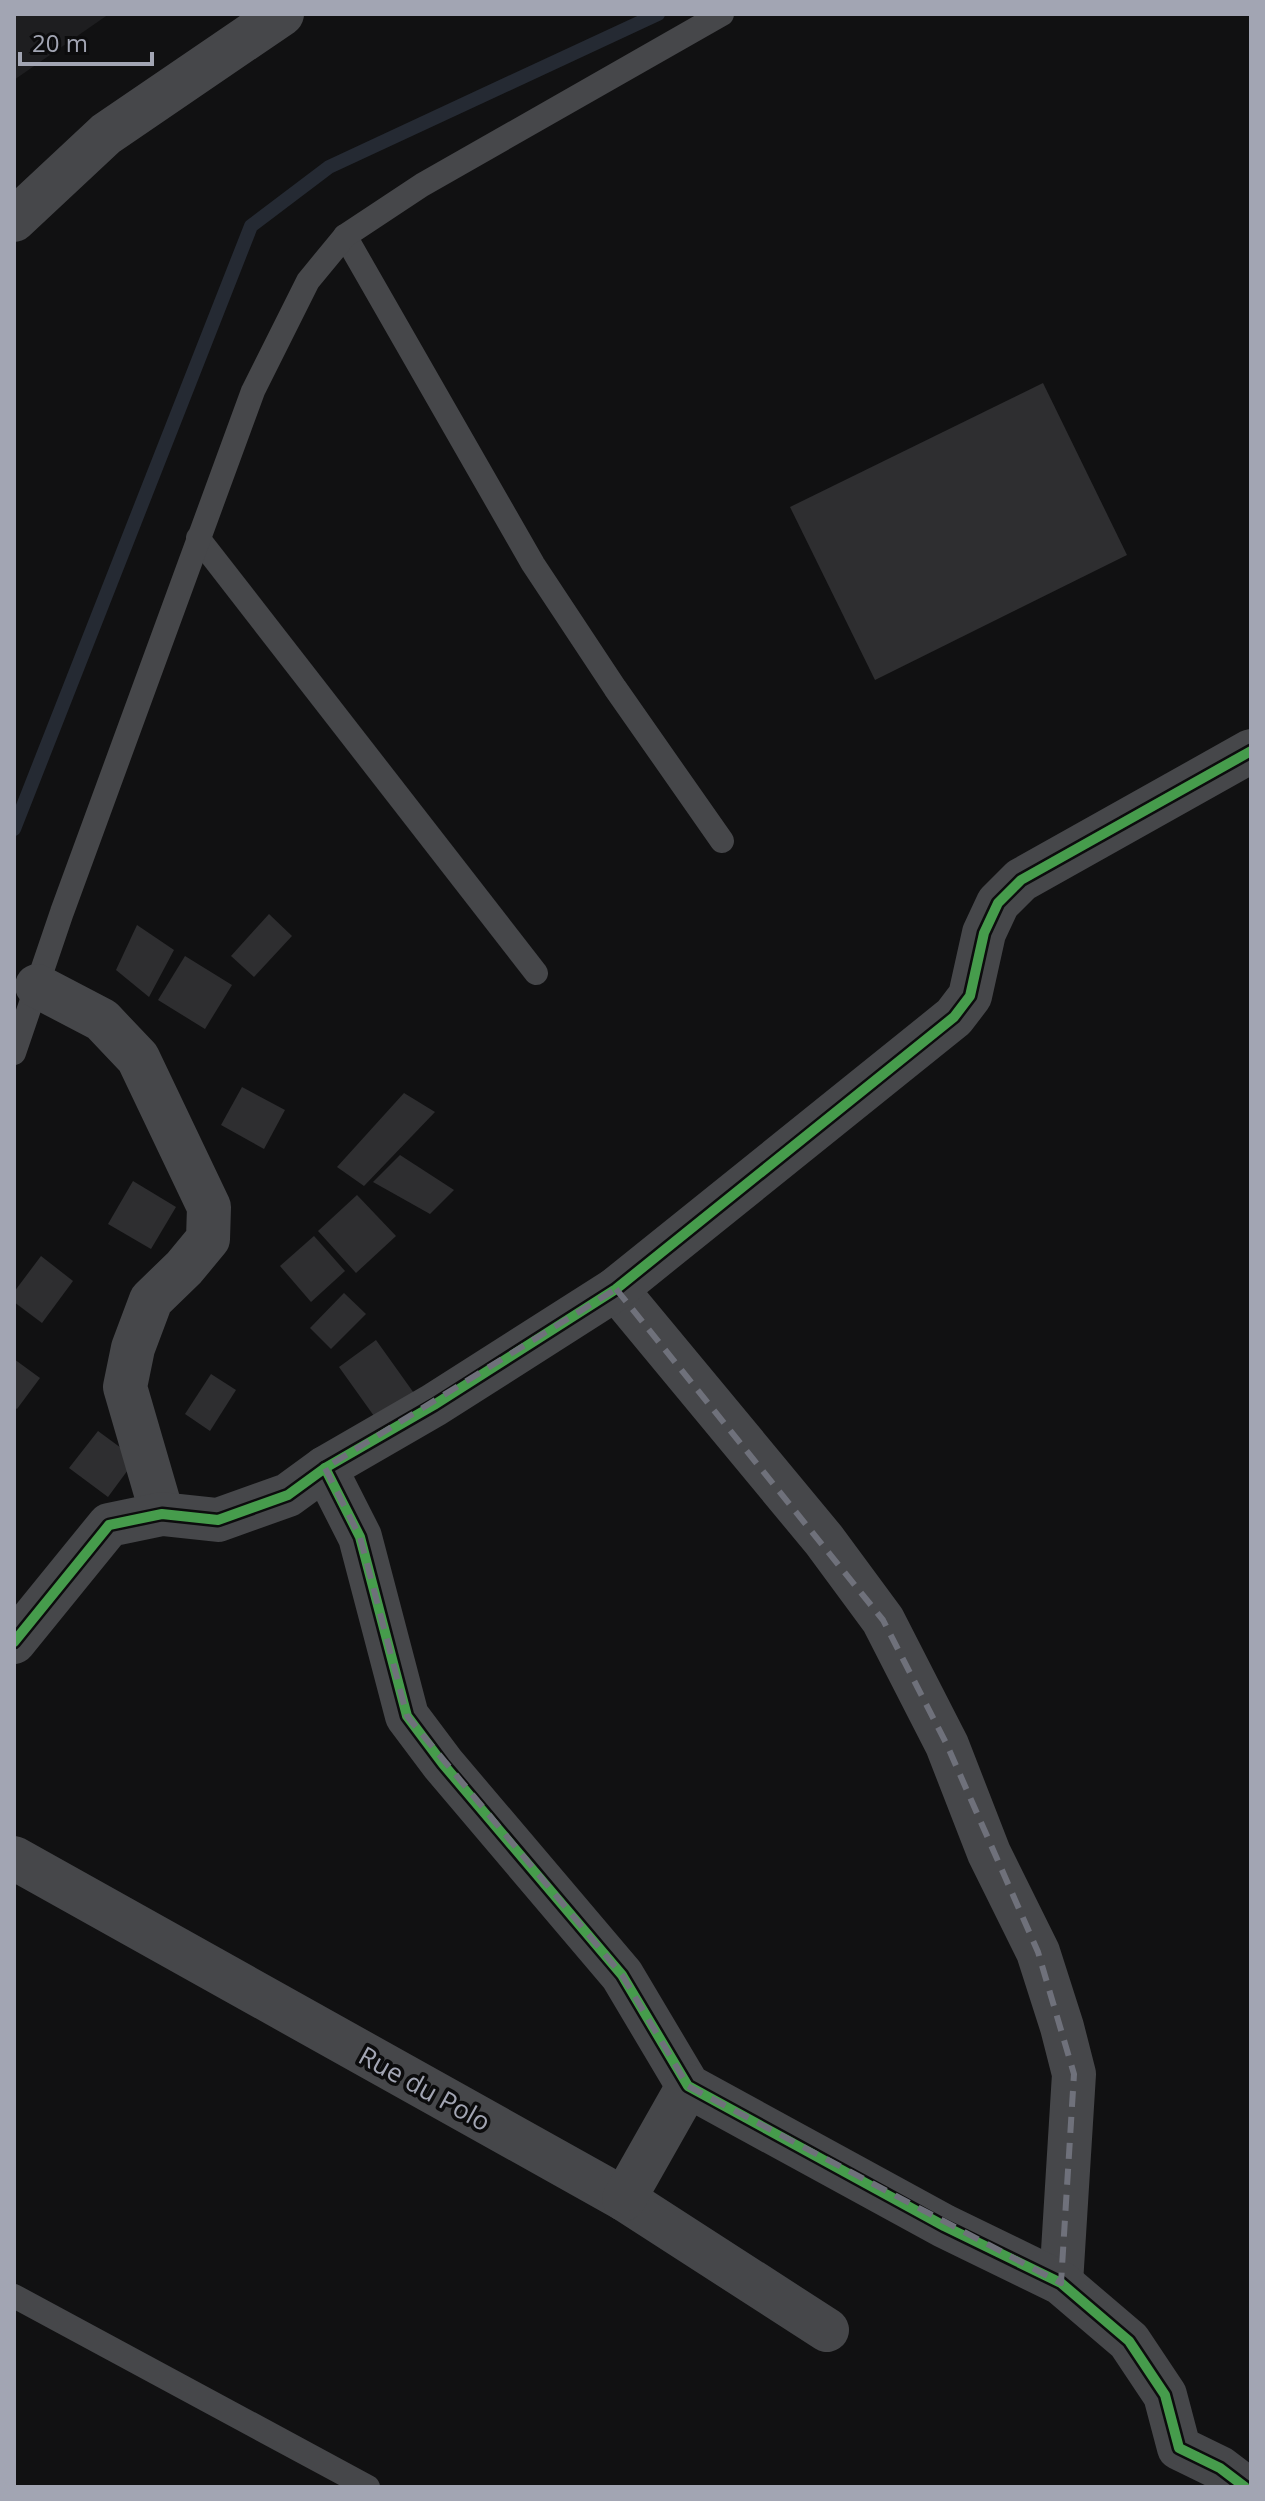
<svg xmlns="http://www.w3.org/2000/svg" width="1265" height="2501" viewBox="0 0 1265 2501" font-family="'Open Sans',sans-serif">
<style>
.built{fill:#1e1e20}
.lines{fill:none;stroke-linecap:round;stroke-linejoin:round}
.stream{stroke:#252a33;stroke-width:14}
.building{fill:#2e2e30}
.lane{stroke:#46474a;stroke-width:24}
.street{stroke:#46474a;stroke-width:44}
.cycleway-casing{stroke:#0c0c0d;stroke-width:15}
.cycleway{stroke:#469c4c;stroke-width:10}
.marked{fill:none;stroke:#6f717b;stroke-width:6;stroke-dasharray:16 10;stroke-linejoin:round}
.labels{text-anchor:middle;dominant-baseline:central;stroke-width:7;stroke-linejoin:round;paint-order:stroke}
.street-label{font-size:26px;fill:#a2a5b3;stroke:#0c0c0d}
</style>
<rect width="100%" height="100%" fill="#111112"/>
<polygon class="built" points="14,14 109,14 14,80"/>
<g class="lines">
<polyline class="stream" points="14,829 251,226 329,167 658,14"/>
</g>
<g class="building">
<polygon points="1043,383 1127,555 875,680 790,507"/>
<polygon points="269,914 292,936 254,977 231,956"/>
<polygon points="137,925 174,950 149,997 116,970"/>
<polygon points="185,956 232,985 205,1029 158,1000"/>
<polygon points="242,1087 285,1110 264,1149 221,1125"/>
<polygon points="404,1093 435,1112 364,1186 337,1167"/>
<polygon points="400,1155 454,1190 430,1214 373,1182"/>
<polygon points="133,1181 176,1207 151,1249 108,1224"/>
<polygon points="357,1195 396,1236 356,1273 318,1231"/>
<polygon points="314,1236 345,1271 311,1302 280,1266"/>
<polygon points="41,1256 73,1281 42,1323 14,1302 14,1292"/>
<polygon points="344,1293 366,1314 331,1349 310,1328"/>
<polygon points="376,1340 416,1396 379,1423 339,1367"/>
<polygon points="14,1359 40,1378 17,1409 14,1407"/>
<polygon points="211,1374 236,1390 210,1431 185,1414"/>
<polygon points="98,1431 136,1459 108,1497 69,1468"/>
</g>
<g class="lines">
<g class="lane">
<polyline points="345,236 533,564 615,688 722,841"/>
<polyline points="198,538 536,973"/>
<polyline points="14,1053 62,912 253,391 308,281 345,236 422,185 722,14"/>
<polyline points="14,2296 368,2487"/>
</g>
<g class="street">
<polyline points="14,220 106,134 282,14"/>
<polyline points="37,986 102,1020 138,1058 209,1207 208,1239 184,1268 151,1300 133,1348 125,1387 162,1514"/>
<polyline points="616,1289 824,1540 883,1620 947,1745 989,1853 1038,1952 1062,2027 1074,2074 1061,2283"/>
<polyline points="325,1468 360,1537 407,1716 443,1764 622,1975 688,2086 944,2226 1061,2283 1129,2341 1165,2395 1179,2448 1220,2468 1245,2487"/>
<polyline points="14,1642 109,1525 162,1514 218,1520 288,1495 325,1468 434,1405 616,1289 954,1017 970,996 984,933 998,903 1021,880 1251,751"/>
<polyline points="14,1858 624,2199 827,2330"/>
<polyline points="624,2199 688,2086"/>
</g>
<defs>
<g id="cycleway">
<polyline points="325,1468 360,1537 407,1716 443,1764 622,1975 688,2086 944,2226 1061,2283 1129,2341 1165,2395 1179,2448 1220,2468 1245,2487"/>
<polyline points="14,1642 109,1525 162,1514 218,1520 288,1495 325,1468 434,1405 616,1289 954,1017 970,996 984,933 998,903 1021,880 1251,751"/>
</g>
</defs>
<use href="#cycleway" class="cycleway-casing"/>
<use href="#cycleway" class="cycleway"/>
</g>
<path class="marked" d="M616,1289L883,1620L947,1745L1038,1952L1074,2074L1061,2283L688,2086L622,1975L407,1716L360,1537L325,1468Z"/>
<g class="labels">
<g class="street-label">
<text transform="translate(425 2088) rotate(29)">Rue du Polo</text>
</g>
</g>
<rect width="1265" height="2501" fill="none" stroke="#a2a5b3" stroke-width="32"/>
<path d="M20 52v12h132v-12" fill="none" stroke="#a2a5b3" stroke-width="4"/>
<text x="32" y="52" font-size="24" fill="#a2a5b3" stroke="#0c0c0d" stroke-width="6" paint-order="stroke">20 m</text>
</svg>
